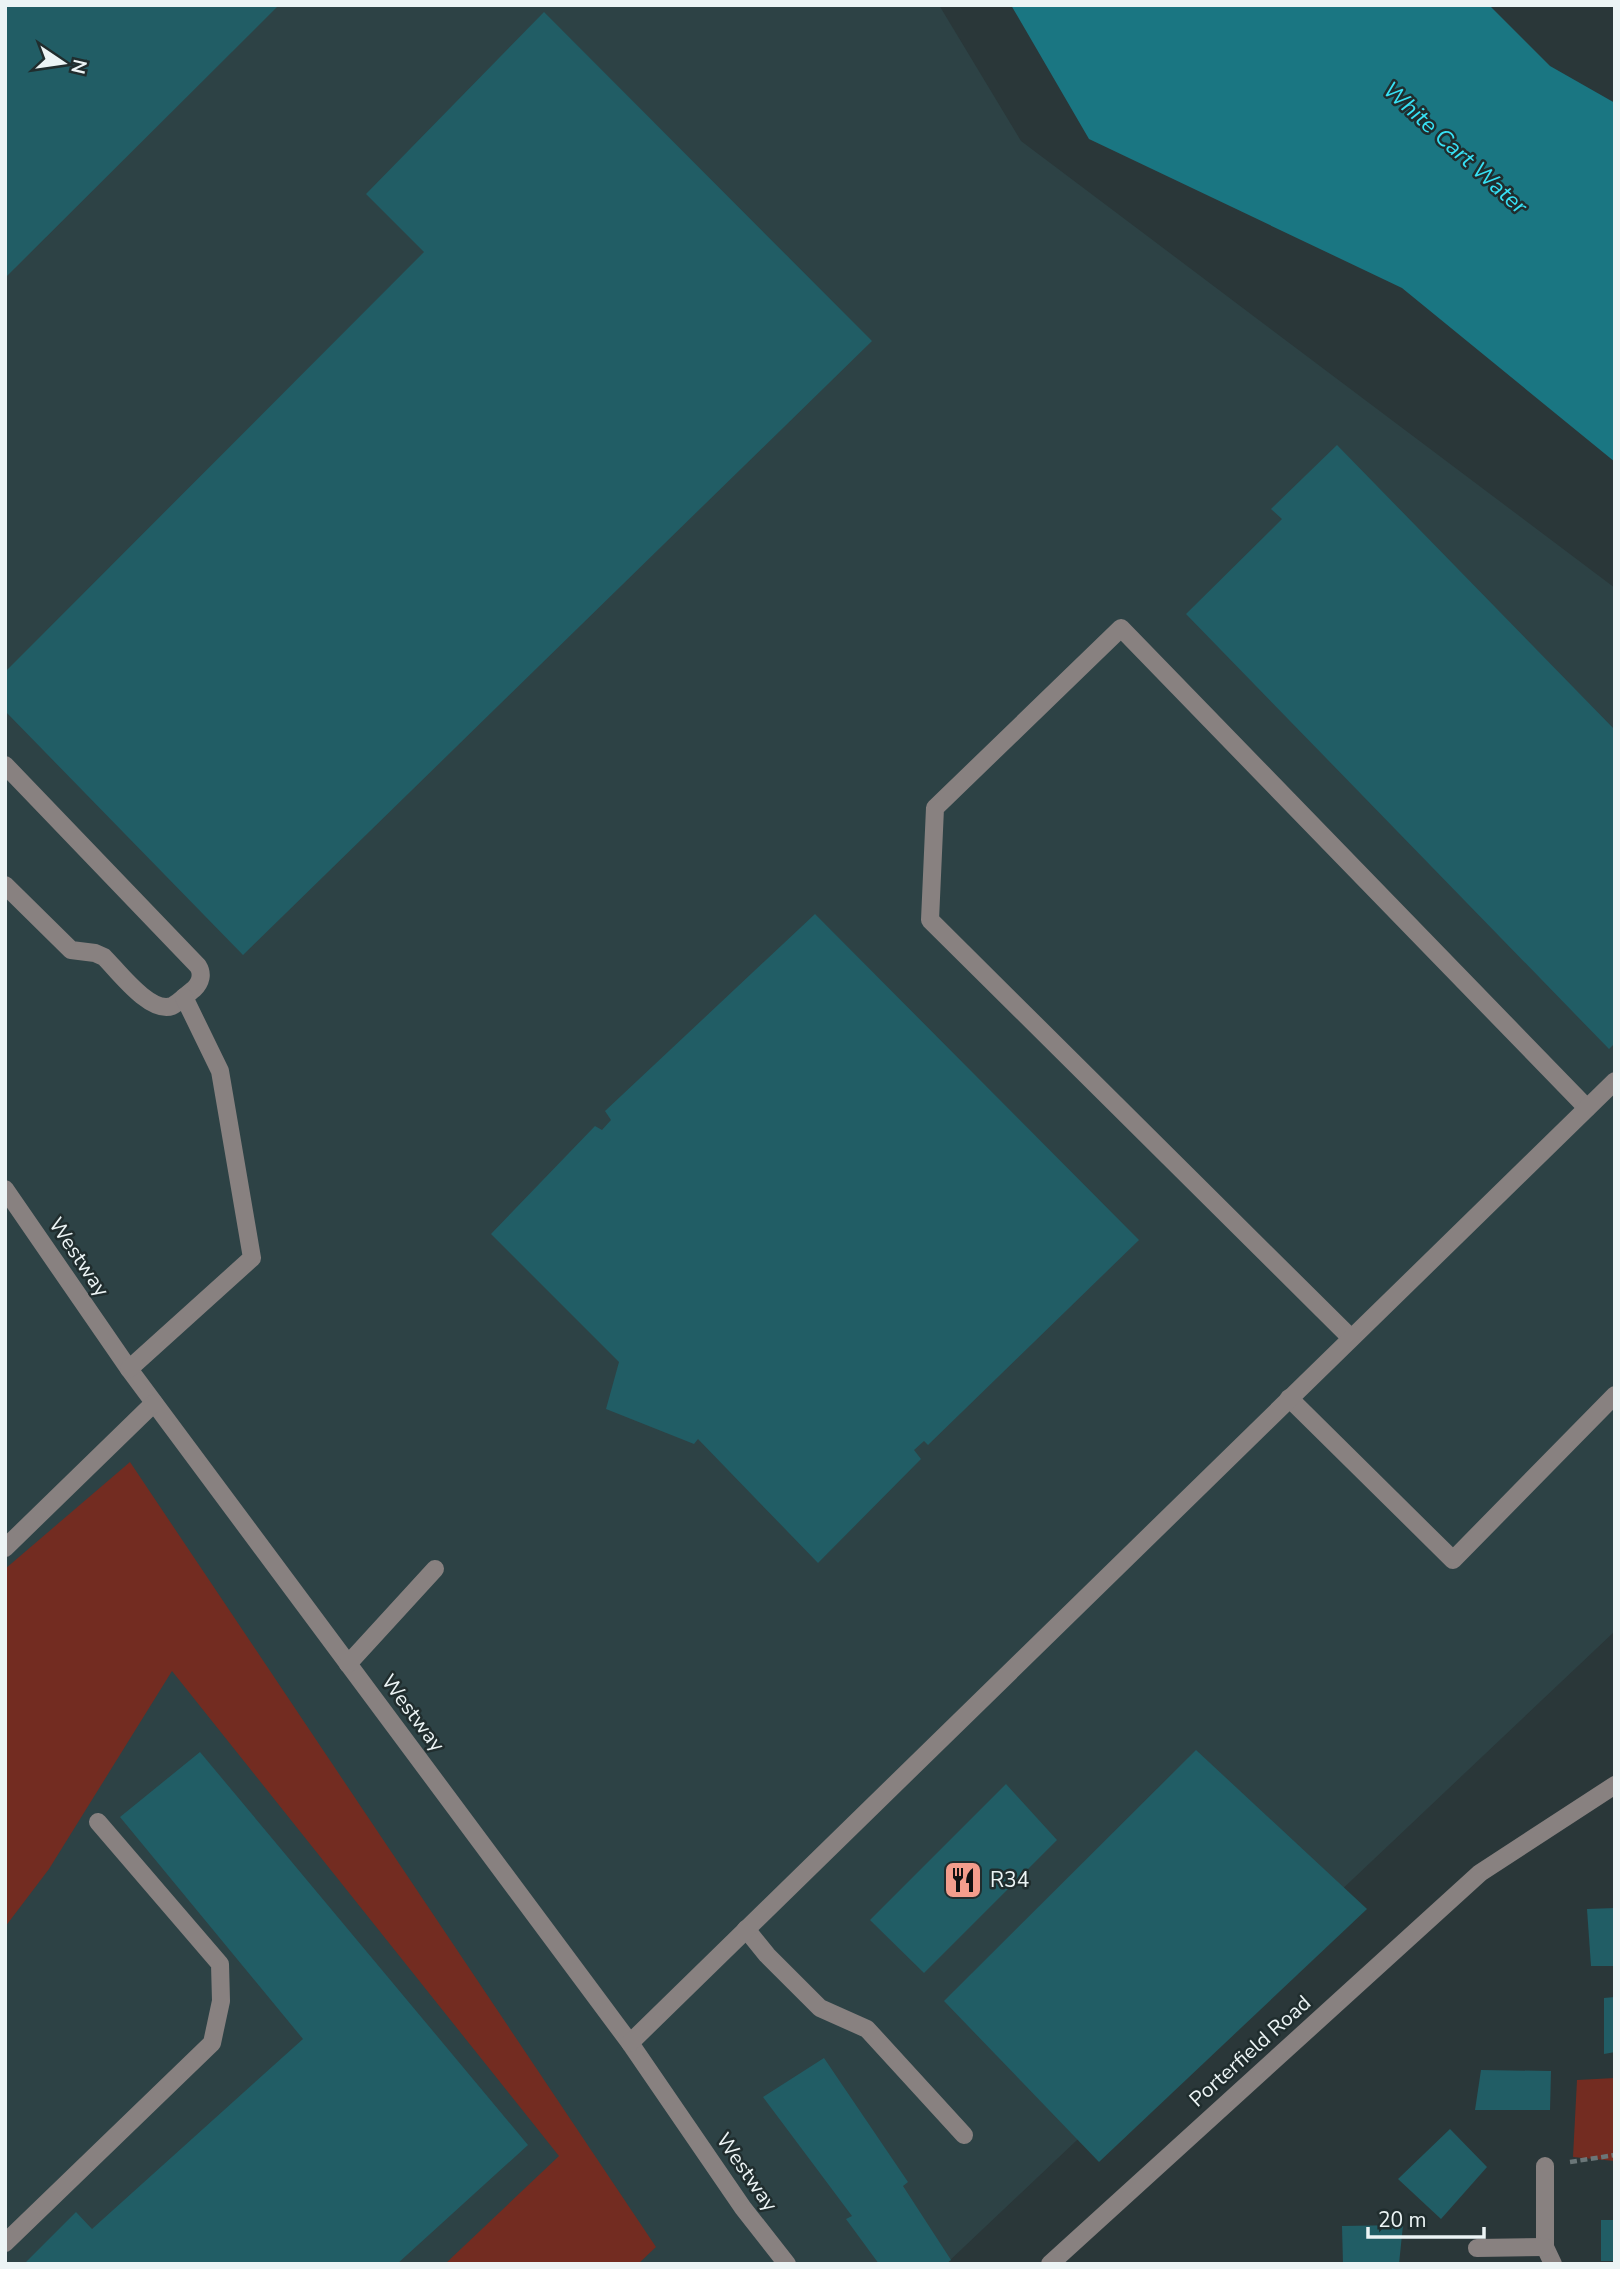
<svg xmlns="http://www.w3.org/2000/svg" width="1620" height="2269" viewBox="0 0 1620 2269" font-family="'Nunito Sans',sans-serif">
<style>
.built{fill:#2d4245}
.green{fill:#732c21}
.water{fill:#1a7682}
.building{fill:#215d65}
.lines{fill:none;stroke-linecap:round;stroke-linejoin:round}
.path{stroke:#6b7678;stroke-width:4.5;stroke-dasharray:7 3.5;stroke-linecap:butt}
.minor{stroke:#888180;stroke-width:18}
.labels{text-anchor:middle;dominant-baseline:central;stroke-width:5;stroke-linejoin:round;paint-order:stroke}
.street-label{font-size:21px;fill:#ecf4f5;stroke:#202d2e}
.poi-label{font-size:21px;fill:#ecf4f5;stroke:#202d2e;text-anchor:start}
.water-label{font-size:23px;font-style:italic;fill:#37e1f5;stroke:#202d2e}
</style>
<rect width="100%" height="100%" fill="#2a3739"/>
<polygon class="built" points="5,5 939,5 1021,141 1615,588 1615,1631 946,2264 5,2264"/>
<g class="green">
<polygon points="130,1462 656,2247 638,2264 445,2264 559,2156 172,1671 49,1869 5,1927 5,1569"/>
<polygon points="1615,2078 1615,2161 1573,2157 1577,2080"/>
</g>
<polygon class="water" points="1011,5 1489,5 1550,66 1615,103 1615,462 1402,288 1089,139"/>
<g class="building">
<polygon points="5,5 279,5 5,278"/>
<polygon points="544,12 872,341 243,955 5,711 5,672 424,252 366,194"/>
<polygon points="1337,445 1615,730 1615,1043 1609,1049 1186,614 1282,519 1271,509"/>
<polygon points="815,914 1139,1240 928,1445 924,1441 914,1450 921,1459 818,1563 698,1439 694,1444 606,1409 619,1362 491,1234 595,1126 602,1130 611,1120 605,1111"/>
<polygon points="1196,1750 1367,1909 1099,2162 944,2001"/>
<polygon points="200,1752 528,2145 397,2264 24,2264 76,2212 92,2229 303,2039 120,1817"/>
<polygon points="1006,1784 1057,1840 924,1973 870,1920"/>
<polygon points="1615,1908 1615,1966 1591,1966 1587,1909"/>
<polygon points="1615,1997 1615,2052 1604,2054 1604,1998"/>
<polygon points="824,2058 908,2182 903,2186 951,2260 946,2264 879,2264 846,2219 852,2216 763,2097"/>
<polygon points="1481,2070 1551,2071 1550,2110 1475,2110"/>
<polygon points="1450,2129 1487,2167 1441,2219 1398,2179"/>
<rect x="1601" y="2220" width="14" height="41"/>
<polygon points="1403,2225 1399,2264 1343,2264 1342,2226"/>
</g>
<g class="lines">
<polyline class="path" points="1570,2162 1615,2155"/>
<g class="minor">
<path d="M5,765L198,966C203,974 201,982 194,989C187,994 179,1003 172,1006C150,1014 118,971 104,957L95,953L71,950L5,885"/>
<polyline points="5,1189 129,1369 630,2043 743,2208 787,2264"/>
<polyline points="1351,1338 930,920 935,808 1121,628 1587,1108"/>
<polyline points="129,1369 252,1258 220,1071 184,997"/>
<polyline points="1289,1398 1453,1560 1615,1395"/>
<polyline points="5,1548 154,1403"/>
<polyline points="348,1664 435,1569"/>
<polyline points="746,1929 767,1955 820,2008 867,2029 964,2135"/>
<polyline points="630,2043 1615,1081"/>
<polyline points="1545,2166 1545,2247 1553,2264"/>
<polyline points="5,2243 212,2043 221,2001 220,1964 98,1822"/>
<polyline points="1477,2248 1545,2247"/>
<polyline points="1050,2264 1480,1873 1615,1785"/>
</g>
</g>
<defs>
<symbol id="restaurant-square" viewBox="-11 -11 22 22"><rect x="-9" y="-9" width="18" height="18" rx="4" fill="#f49d8c" stroke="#202d2e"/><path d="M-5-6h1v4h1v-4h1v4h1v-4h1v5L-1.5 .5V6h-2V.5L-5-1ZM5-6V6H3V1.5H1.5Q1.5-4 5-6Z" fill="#111"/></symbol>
</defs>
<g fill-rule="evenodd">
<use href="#restaurant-square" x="941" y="1858" width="44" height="44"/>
</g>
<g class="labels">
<g class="street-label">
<text transform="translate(79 1257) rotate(56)">Westway</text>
<text transform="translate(413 1713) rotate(53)">Westway</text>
<text transform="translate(1250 2051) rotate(-42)">Porterfield Road</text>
<text transform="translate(747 2172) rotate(55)">Westway</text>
</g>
<g class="poi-label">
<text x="990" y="1880">R34</text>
</g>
<g class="water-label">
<text transform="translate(1455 148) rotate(42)">White Cart Water</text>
</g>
</g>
<rect width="1620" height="2269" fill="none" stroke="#ecf4f5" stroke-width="14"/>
<g transform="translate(63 63) rotate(103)" stroke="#202d2e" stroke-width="5" paint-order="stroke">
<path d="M0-5L12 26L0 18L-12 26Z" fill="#ecf4f5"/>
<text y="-10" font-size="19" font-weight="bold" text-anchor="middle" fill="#ecf4f5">N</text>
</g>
<path d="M1368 2227v10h116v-10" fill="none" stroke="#ecf4f5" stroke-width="3.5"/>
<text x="1378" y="2227" font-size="21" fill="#ecf4f5" stroke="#202d2e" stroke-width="5" paint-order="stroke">20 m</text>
</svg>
